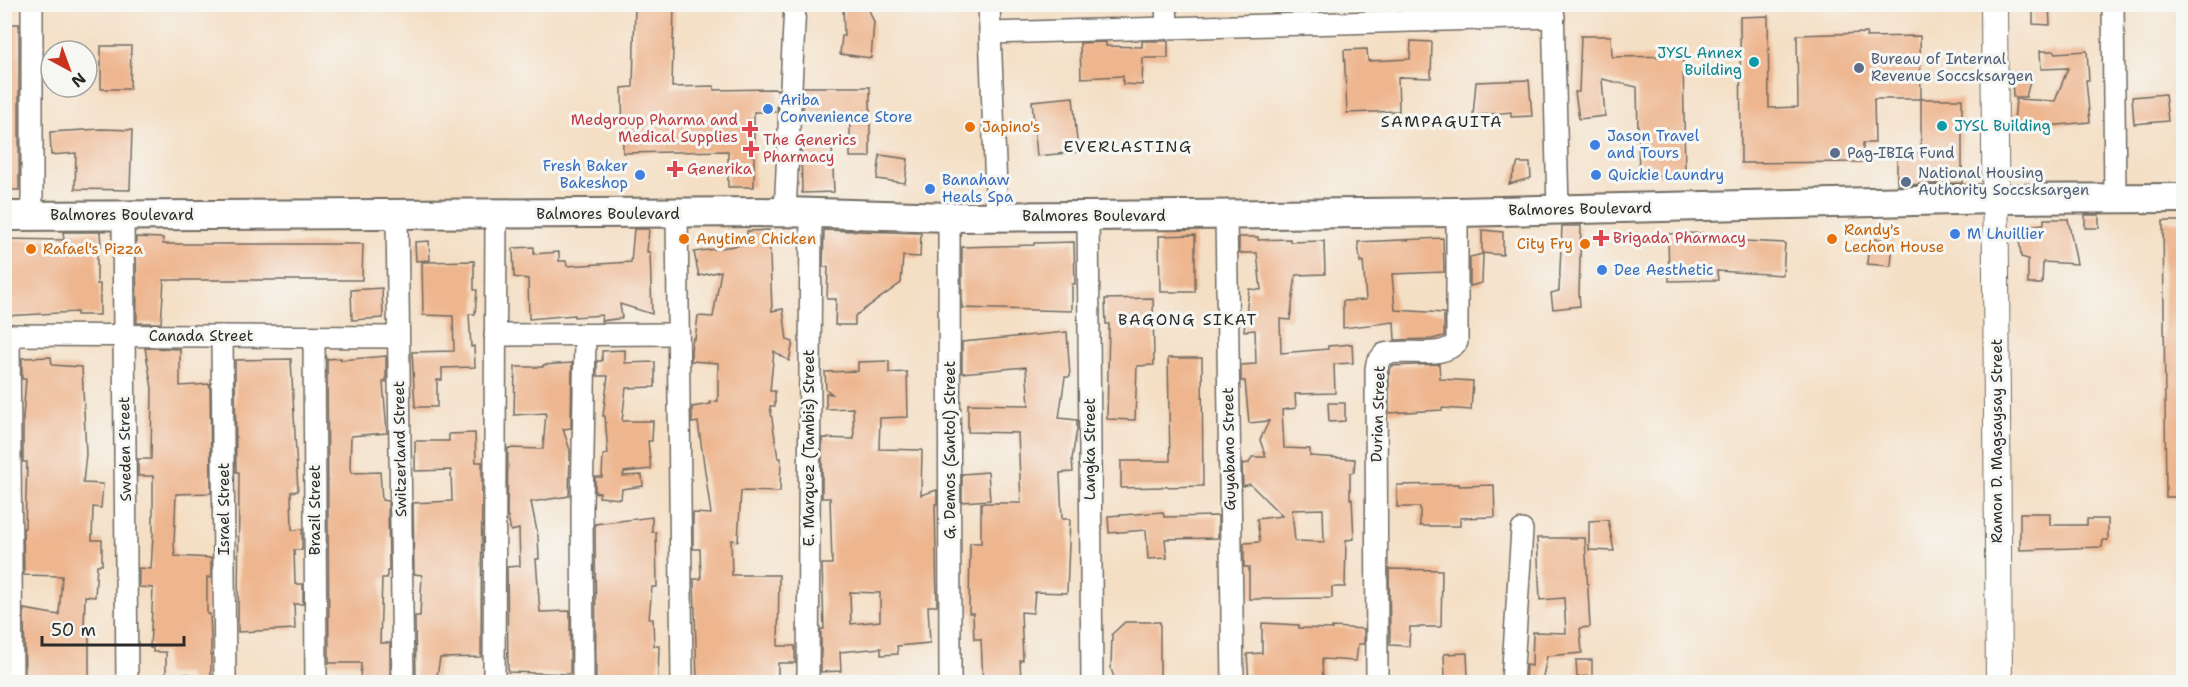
<svg xmlns="http://www.w3.org/2000/svg" width="2188" height="687" viewBox="0 0 2188 687" font-family="'Shantell Sans',sans-serif">
<style>
.building{fill:#eeb68f;fill-rule:evenodd}
.lines{fill:none;stroke-linecap:round;stroke-linejoin:round}
.minor-casing{stroke:#716a61;stroke-width:24}
.tertiary-casing{stroke:#716a61;stroke-width:28}
.secondary-casing{stroke:#716a61;stroke-width:32}
.minor{stroke:#fff;stroke-width:21}
.tertiary{stroke:#fff;stroke-width:26}
.secondary{stroke:#fff;stroke-width:28}
.culture-dot{fill:#0f9aa8;stroke:#f6f6f2;stroke-width:2}
.service-dot{fill:#5c6f8a;stroke:#f6f6f2;stroke-width:2}
.shop-dot{fill:#3f7fe0;stroke:#f6f6f2;stroke-width:2}
.food-dot{fill:#e8710a;stroke:#f6f6f2;stroke-width:2}
.health-dot{fill:#e0444e;stroke:#f6f6f2;stroke-width:2}
.labels{text-anchor:middle;dominant-baseline:central;stroke-width:6;stroke-linejoin:round;paint-order:stroke}
.culture-label{font-size:15px;fill:#0d838f;stroke:#f6f6f2;text-anchor:end}
.service-label{font-size:15px;fill:#4e5e75;stroke:#f6f6f2;text-anchor:start}
.shop-label{font-size:15px;fill:#366cbe;stroke:#f6f6f2;text-anchor:start}
.health-label{font-size:15px;fill:#be3a42;stroke:#f6f6f2;text-anchor:start}
.food-label{font-size:15px;fill:#c56008;stroke:#f6f6f2;text-anchor:start}
.street-label{font-size:15px;fill:#2b2b2b;stroke:#f6f6f2}
.neighbourhood-label{font-size:16px;letter-spacing:1.5px;fill:#2b2b2b;stroke:#f6f6f2}
</style>
<rect width="100%" height="100%" fill="#f6f6f2"/>
<filter id="ink" filterUnits="userSpaceOnUse"><feTurbulence type="fractalNoise" baseFrequency=".0167" numOctaves="2"/><feDisplacementMap in="SourceGraphic" scale="12" xChannelSelector="R" yChannelSelector="G"/><feConvolveMatrix kernelMatrix="1 2 1 2 8 2 1 2 1" color-interpolation-filters="sRGB"/></filter>
<filter id="wash" filterUnits="userSpaceOnUse"><feTurbulence type="fractalNoise" baseFrequency=".008" numOctaves="4" result="noise"/><feDisplacementMap in="SourceGraphic" scale="24" xChannelSelector="R" yChannelSelector="G"/><feGaussianBlur stdDeviation="1.35" result="paint"/><feColorMatrix in="noise" values="0 0 0 0 0 0 0 0 0 0 0 0 0 0 0 0 0 1.4 0 .05"/><feComposite in="paint" operator="in"/></filter>
<g filter="url(#wash)">
<rect width="100%" height="100%" fill="#f4dfc5"/>
<g id="blocks">
<g class="building">
<polygon points="635,4 674,4 672,87 714,86 714,90 778,89 777,112 754,112 754,187 728,187 728,151 623,153 622,88 633,87"/>
<polygon points="2033,4 2049,4 2050,25 2033,24"/>
<polygon points="867,5 874,22 871,58 840,54 842,36 844,36 843,6"/>
<polygon points="1768,16 1769,108 1798,107 1797,35 1867,33 1866,37 1920,36 1921,99 1874,99 1875,143 1863,143 1863,162 1741,163 1740,17"/>
<rect x="4" y="24" width="15" height="166"/>
<polygon points="1581,36 1611,36 1612,57 1683,56 1685,175 1639,177 1637,87 1602,79 1605,116 1579,119 1575,92 1579,92"/>
<polygon points="1142,41 1168,41 1168,58 1143,58 1142,85 1123,84 1123,76 1081,78 1080,43 1106,42 1106,46 1142,47"/>
<polygon points="1411,41 1432,42 1431,78 1398,77 1399,111 1347,113 1344,50 1367,49 1368,61 1410,59"/>
<polygon points="101,46 131,46 130,89 101,89"/>
<polygon points="2040,51 2055,51 2055,53 2087,51 2089,80 2086,80 2090,122 2058,125 2014,122 2016,99 2055,101 2068,68 2041,69"/>
<polygon points="2012,73 2032,73 2026,97 2013,97"/>
<polygon points="1529,80 1532,116 1511,117 1511,112 1473,116 1476,82"/>
<polygon points="804,87 870,87 870,157 850,157 850,112 803,112"/>
<polygon points="2165,94 2168,121 2134,124 2132,97"/>
<polygon points="1073,97 1078,152 1037,156 1032,101"/>
<polygon points="1921,99 1962,99 1962,183 1897,185 1897,153 1921,153"/>
<polygon points="102,129 132,130 130,190 75,189 76,153 51,155 50,132"/>
<polygon points="832,146 834,192 802,193 801,147"/>
<polygon points="880,155 908,159 905,183 877,179"/>
<polygon points="1518,163 1530,163 1531,178 1509,184"/>
<rect x="2085" y="215" width="14" height="13"/>
<polygon points="2044,219 2068,219 2077,264 2043,262 2042,284 2028,284 2028,259 2021,257 2018,227 2044,224"/>
<polygon points="2163,221 2184,221 2184,497 2166,497"/>
<polygon points="1562,226 1581,226 1579,292 1580,306 1553,309 1551,293 1559,291"/>
<polygon points="634,229 649,229 647,252 650,252 652,314 620,304 622,318 601,321 602,315 574,317 574,315 529,319 528,279 514,277 513,248 534,247 534,254 559,252 559,261 566,261 567,266 631,262"/>
<polygon points="769,230 772,311 783,309 787,340 793,342 789,361 774,351 770,391 775,391 775,406 770,406 778,458 781,458 780,492 741,491 738,541 731,540 732,575 779,575 778,646 795,646 795,663 778,663 778,682 697,682 694,579 701,579 700,549 693,549 693,513 711,514 698,422 692,423 692,407 711,404 710,402 718,401 718,363 691,361 691,351 693,338 695,339 698,316 713,317 721,271 699,276 694,252 747,244 747,231"/>
<polygon points="824,230 921,233 920,257 903,256 901,283 855,316 855,325 835,325 836,299 827,299 828,267 823,267"/>
<polygon points="1482,230 1503,232 1503,255 1482,253"/>
<polygon points="63,232 100,232 101,246 97,246 97,284 100,284 100,315 77,315 77,312 4,316 4,239 64,240"/>
<polygon points="1703,233 1703,239 1785,243 1783,275 1717,271 1718,280 1669,281 1668,234"/>
<polygon points="1195,235 1195,292 1160,292 1159,236"/>
<polygon points="136,237 163,238 163,244 363,244 362,280 164,280 161,323 137,323"/>
<path d="M1239,237H1258V240L1290,239V242L1324,241L1325,274L1296,275L1290,320L1280,319L1281,353L1328,349V346L1352,344L1353,363L1334,364L1335,393L1295,394L1296,408L1282,410L1284,448L1310,449V456L1355,459L1354,472L1350,473V499H1352L1354,539L1346,540L1345,587H1332V598L1249,599V567H1244V543L1260,542L1257,519L1282,516L1250,484L1243,486L1242,464L1249,463L1252,457H1266L1260,440L1269,421L1249,423L1245,381H1241V365L1256,364L1255,330L1244,331L1249,289L1261,290L1257,253H1239ZM1323,509L1324,542L1295,541L1292,510Z"/>
<polygon points="1443,238 1444,272 1392,274 1395,310 1444,313 1444,336 1432,339 1395,340 1394,322 1343,328 1343,301 1366,300 1363,261 1360,262 1358,242"/>
<polygon points="1869,239 1893,240 1891,266 1867,264"/>
<polygon points="429,241 430,260 416,261 415,242"/>
<polygon points="1074,242 1075,284 1072,284 1072,311 962,308 962,247 1034,245 1034,243"/>
<polygon points="1483,254 1482,283 1470,286 1470,257"/>
<polygon points="474,261 474,290 477,290 475,314 469,314 471,347 474,346 475,367 442,368 442,380 437,380 437,407 415,407 412,352 454,351 453,316 423,315 422,262"/>
<polygon points="382,288 383,318 352,320 351,290"/>
<polygon points="1153,298 1154,365 1137,366 1135,420 1107,419 1109,324 1106,324 1105,299"/>
<polygon points="1067,332 1070,377 1065,377 1059,418 1077,420 1077,429 1072,459 1073,472 1060,473 1062,519 1070,519 1067,593 1035,592 1033,613 1021,612 1023,660 1020,660 1021,682 983,682 981,639 974,639 973,613 969,613 970,543 981,543 981,503 1021,503 1018,433 968,432 968,404 1029,405 1026,367 962,373 962,342"/>
<polygon points="145,348 180,349 180,386 210,384 211,493 176,494 174,544 175,556 211,558 211,578 207,577 207,614 210,614 211,637 211,682 189,682 189,674 166,674 166,652 153,652 153,648 150,648 153,588 139,587 139,568 151,569 153,535 153,476 138,476 138,459 151,459 152,388"/>
<polygon points="625,350 625,363 655,362 655,387 626,388 622,421 653,421 652,441 648,441 651,469 624,472 623,476 642,475 643,486 622,489 621,499 599,497 600,492 595,493 595,477 602,477 603,455 608,454 605,416 603,416 608,376 597,376 597,361 602,361 602,351"/>
<polygon points="386,356 386,382 383,382 387,433 351,436 350,467 351,473 380,472 382,500 388,501 389,571 387,571 387,578 382,578 380,643 390,643 390,682 360,682 361,663 329,663 327,359 341,358 341,360"/>
<polygon points="51,357 52,365 82,367 86,454 83,483 103,484 101,508 93,507 92,540 102,540 102,565 97,565 95,597 85,596 84,628 89,628 89,679 55,679 56,682 25,682 24,609 59,615 62,576 24,575 23,528 25,528 27,462 23,462 23,417 26,379 22,379 22,358"/>
<polygon points="1168,358 1202,358 1203,486 1121,488 1121,461 1170,461"/>
<polygon points="291,359 298,491 291,492 292,530 302,529 302,550 294,550 295,584 303,584 303,604 294,604 295,629 238,632 239,472 236,472 235,360"/>
<path d="M889,361V373L907,372L908,417L880,418L879,449L922,450L921,495L937,490V504H935L937,606H928L930,643L897,646L898,654L881,655V648L840,652L841,671L821,672V629H824L822,564H832L830,498H822V438L854,439L853,408L826,409V393L832,394L826,389L825,372L858,371V362ZM850,592L880,593V621L851,624Z"/>
<polygon points="572,363 571,428 563,429 570,450 569,496 531,502 538,536 539,559 536,559 540,612 570,611 570,674 508,672 507,567 520,566 519,529 511,531 507,514 508,448 543,449 546,413 514,415 515,367 543,367 543,365"/>
<polygon points="1439,364 1440,379 1473,381 1471,410 1442,408 1442,410 1389,413 1389,370 1391,366"/>
<polygon points="1328,403 1345,403 1345,421 1329,422"/>
<polygon points="475,433 476,462 482,462 481,657 440,658 436,682 416,682 415,616 420,616 422,575 414,574 413,503 452,501 451,470 415,471 415,441 449,441 449,434"/>
<polygon points="988,472 990,500 962,502 962,474"/>
<polygon points="1459,484 1459,486 1494,485 1495,517 1460,518 1460,526 1420,526 1420,507 1397,507 1397,485"/>
<polygon points="1163,512 1164,517 1218,516 1218,538 1165,539 1167,558 1148,559 1146,530 1109,533 1108,516"/>
<polygon points="2020,513 2050,513 2050,525 2087,525 2087,519 2108,519 2108,540 2103,540 2102,547 2020,550"/>
<polygon points="652,517 652,532 656,532 657,587 652,587 649,619 653,619 654,646 659,646 658,679 628,678 628,682 596,682 595,524"/>
<polygon points="1608,520 1614,551 1589,550 1589,521"/>
<polygon points="1537,538 1585,538 1590,627 1580,628 1582,653 1547,656 1542,682 1525,682 1526,665 1532,666 1533,632 1566,633 1564,598 1540,600"/>
<polygon points="1389,569 1442,570 1441,627 1410,627 1409,646 1390,645"/>
<polygon points="1125,622 1160,622 1160,680 1115,680 1111,669 1112,634"/>
<polygon points="1262,623 1299,625 1299,628 1332,629 1332,627 1364,629 1364,644 1358,644 1356,661 1322,659 1323,682 1249,682 1247,654 1262,653"/>
<polygon points="1467,653 1468,677 1445,678 1444,654"/>
<polygon points="1576,660 1592,660 1592,676 1577,677"/>
</g>
</g>
</g>
<g filter="url(#ink)">
<use href="#blocks" fill-opacity="0" stroke="#716a61" stroke-width="1.5"/>
<g class="lines">
<defs>
<g id="minor">
<polyline points="32,4 32,215"/>
<polyline points="989,4 997,217"/>
<polyline points="1166,4 1167,28"/>
<polyline points="2113,4 2115,198"/>
<polyline points="1553,5 1558,210"/>
<polyline points="990,33 1554,17"/>
<polyline points="785,212 795,4"/>
<polyline points="677,213 682,682"/>
<polyline points="123,215 127,682"/>
<polyline points="397,215 403,682"/>
<polyline points="1226,215 1233,682"/>
<polyline points="1088,216 1092,682"/>
<polyline points="949,217 950,682"/>
<polyline points="4,335 398,337"/>
<polyline points="9,335 12,682"/>
<polyline points="495,335 678,334"/>
<polyline points="222,336 225,682"/>
<polyline points="314,337 316,682"/>
<polyline points="494,682 496,214"/>
<polyline points="583,682 582,510 585,335"/>
<polyline points="808,682 811,213"/>
<path d="M1377,682L1376,369L1377,363L1384,354C1405,348 1443,360 1457,342V212"/>
<polyline points="1512,682 1522,530"/>
</g>
<polyline id="tertiary" points="1994,4 1999,682"/>
<polyline id="secondary" points="4,216 785,212 949,217 1088,216 1457,212 1995,199 2184,198"/>
</defs>
<use href="#minor" class="minor-casing"/>
<use href="#tertiary" class="tertiary-casing"/>
<use href="#secondary" class="secondary-casing"/>
<use href="#minor" class="minor"/>
<use href="#tertiary" class="tertiary"/>
<use href="#secondary" class="secondary"/>
</g>
</g>
<g class="culture-dot">
<circle cx="1754" cy="62" r="6"/>
<circle cx="1942" cy="126" r="6"/>
</g>
<g class="service-dot">
<circle cx="1859" cy="68" r="6"/>
<circle cx="1835" cy="153" r="6"/>
<circle cx="1906" cy="182" r="6"/>
</g>
<g class="shop-dot">
<circle cx="768" cy="109" r="6"/>
<circle cx="1595" cy="145" r="6"/>
<circle cx="640" cy="175" r="6"/>
<circle cx="1596" cy="175" r="6"/>
<circle cx="930" cy="189" r="6"/>
<circle cx="1955" cy="234" r="6"/>
<circle cx="1602" cy="270" r="6"/>
</g>
<g class="food-dot">
<circle cx="970" cy="127" r="6"/>
<circle cx="684" cy="239" r="6"/>
<circle cx="1832" cy="239" r="6"/>
<circle cx="1585" cy="244" r="6"/>
<circle cx="31" cy="249" r="6"/>
</g>
<g class="health-dot">
<path d="M747 120h6v6h6v6h-6v6h-6v-6h-6v-6h6z"/>
<path d="M748 140h6v6h6v6h-6v6h-6v-6h-6v-6h6z"/>
<path d="M672 160h6v6h6v6h-6v6h-6v-6h-6v-6h6z"/>
<path d="M1598 229h6v6h6v6h-6v6h-6v-6h-6v-6h6z"/>
</g>
<g class="labels">
<g class="culture-label">
<text x="1742" y="53">JYSL Annex<tspan x="1742" dy="17">Building</tspan></text>
<text x="1954" y="126" text-anchor="start">JYSL Building</text>
</g>
<g class="service-label">
<text x="1871" y="59">Bureau of Internal<tspan x="1871" dy="17">Revenue Soccsksargen</tspan></text>
<text x="1847" y="153">Pag-IBIG Fund</text>
<text x="1918" y="173">National Housing<tspan x="1918" dy="17">Authority Soccsksargen</tspan></text>
</g>
<g class="shop-label">
<text x="780" y="100">Ariba<tspan x="780" dy="17">Convenience Store</tspan></text>
<text x="1607" y="136">Jason Travel<tspan x="1607" dy="17">and Tours</tspan></text>
<text x="628" y="166" text-anchor="end">Fresh Baker<tspan x="628" dy="17">Bakeshop</tspan></text>
<text x="1608" y="175">Quickie Laundry</text>
<text x="942" y="180">Banahaw<tspan x="942" dy="17">Heals Spa</tspan></text>
<text x="1967" y="234">M Lhuillier</text>
<text x="1614" y="270">Dee Aesthetic</text>
</g>
<g class="health-label">
<text x="738" y="120" text-anchor="end">Medgroup Pharma and<tspan x="738" dy="17">Medical Supplies</tspan></text>
<text x="763" y="140">The Generics<tspan x="763" dy="17">Pharmacy</tspan></text>
<text x="687" y="169">Generika</text>
<text x="1613" y="238">Brigada Pharmacy</text>
</g>
<g class="food-label">
<text x="982" y="127">Japino's</text>
<text x="1844" y="230">Randy's<tspan x="1844" dy="17">Lechon House</tspan></text>
<text x="696" y="239">Anytime Chicken</text>
<text x="1573" y="244" text-anchor="end">City Fry</text>
<text x="43" y="249">Rafael's Pizza</text>
</g>
<g class="street-label">
<text transform="translate(1580 209) rotate(-1)">Balmores Boulevard</text>
<text x="608" y="214">Balmores Boulevard</text>
<text x="122" y="215">Balmores Boulevard</text>
<text x="1094" y="216">Balmores Boulevard</text>
<text x="201" y="336">Canada Street</text>
<text transform="translate(1378 414) rotate(-88)">Durian Street</text>
<text transform="translate(1997 441) rotate(-90)">Ramon D. Magsaysay Street</text>
<text transform="translate(809 448) rotate(-90)">E. Marquez (Tambis) Street</text>
<text transform="translate(125 449) rotate(-91)">Sweden Street</text>
<text transform="translate(400 449) rotate(-91)">Switzerland Street</text>
<text transform="translate(1090 449) rotate(-90)">Langka Street</text>
<text transform="translate(1229 449) rotate(-91)">Guyabano Street</text>
<text transform="translate(950 450) rotate(-90)">G. Demos (Santol) Street</text>
<text transform="translate(224 509) rotate(-90)">Israel Street</text>
<text transform="translate(315 510) rotate(-90)">Brazil Street</text>
</g>
<g class="neighbourhood-label">
<text x="1442" y="121">SAMPAGUITA</text>
<text x="1128" y="146">EVERLASTING</text>
<text x="1188" y="319">BAGONG SIKAT</text>
</g>
</g>
<rect width="2188" height="687" fill="none" stroke="#f6f6f2" stroke-width="24"/>
<g transform="translate(69 69) rotate(139)"><circle r="28" fill="#f6f6f2" stroke="#a5a5a2" stroke-width="1.5"/>
<path d="M0-4.5L10 22L0 15L-10 22Z" fill="#c8321e"/>
<text y="-9" font-size="16" font-weight="bold" text-anchor="middle" fill="#2b2b2b">N</text>
</g>
<path d="M42 636v9h142v-9" fill="none" stroke="#2b2b2b" stroke-width="3"/>
<text x="51" y="636" font-size="18" fill="#2b2b2b" stroke="#f6f6f2" stroke-width="4.5" paint-order="stroke">50 m</text>
</svg>
